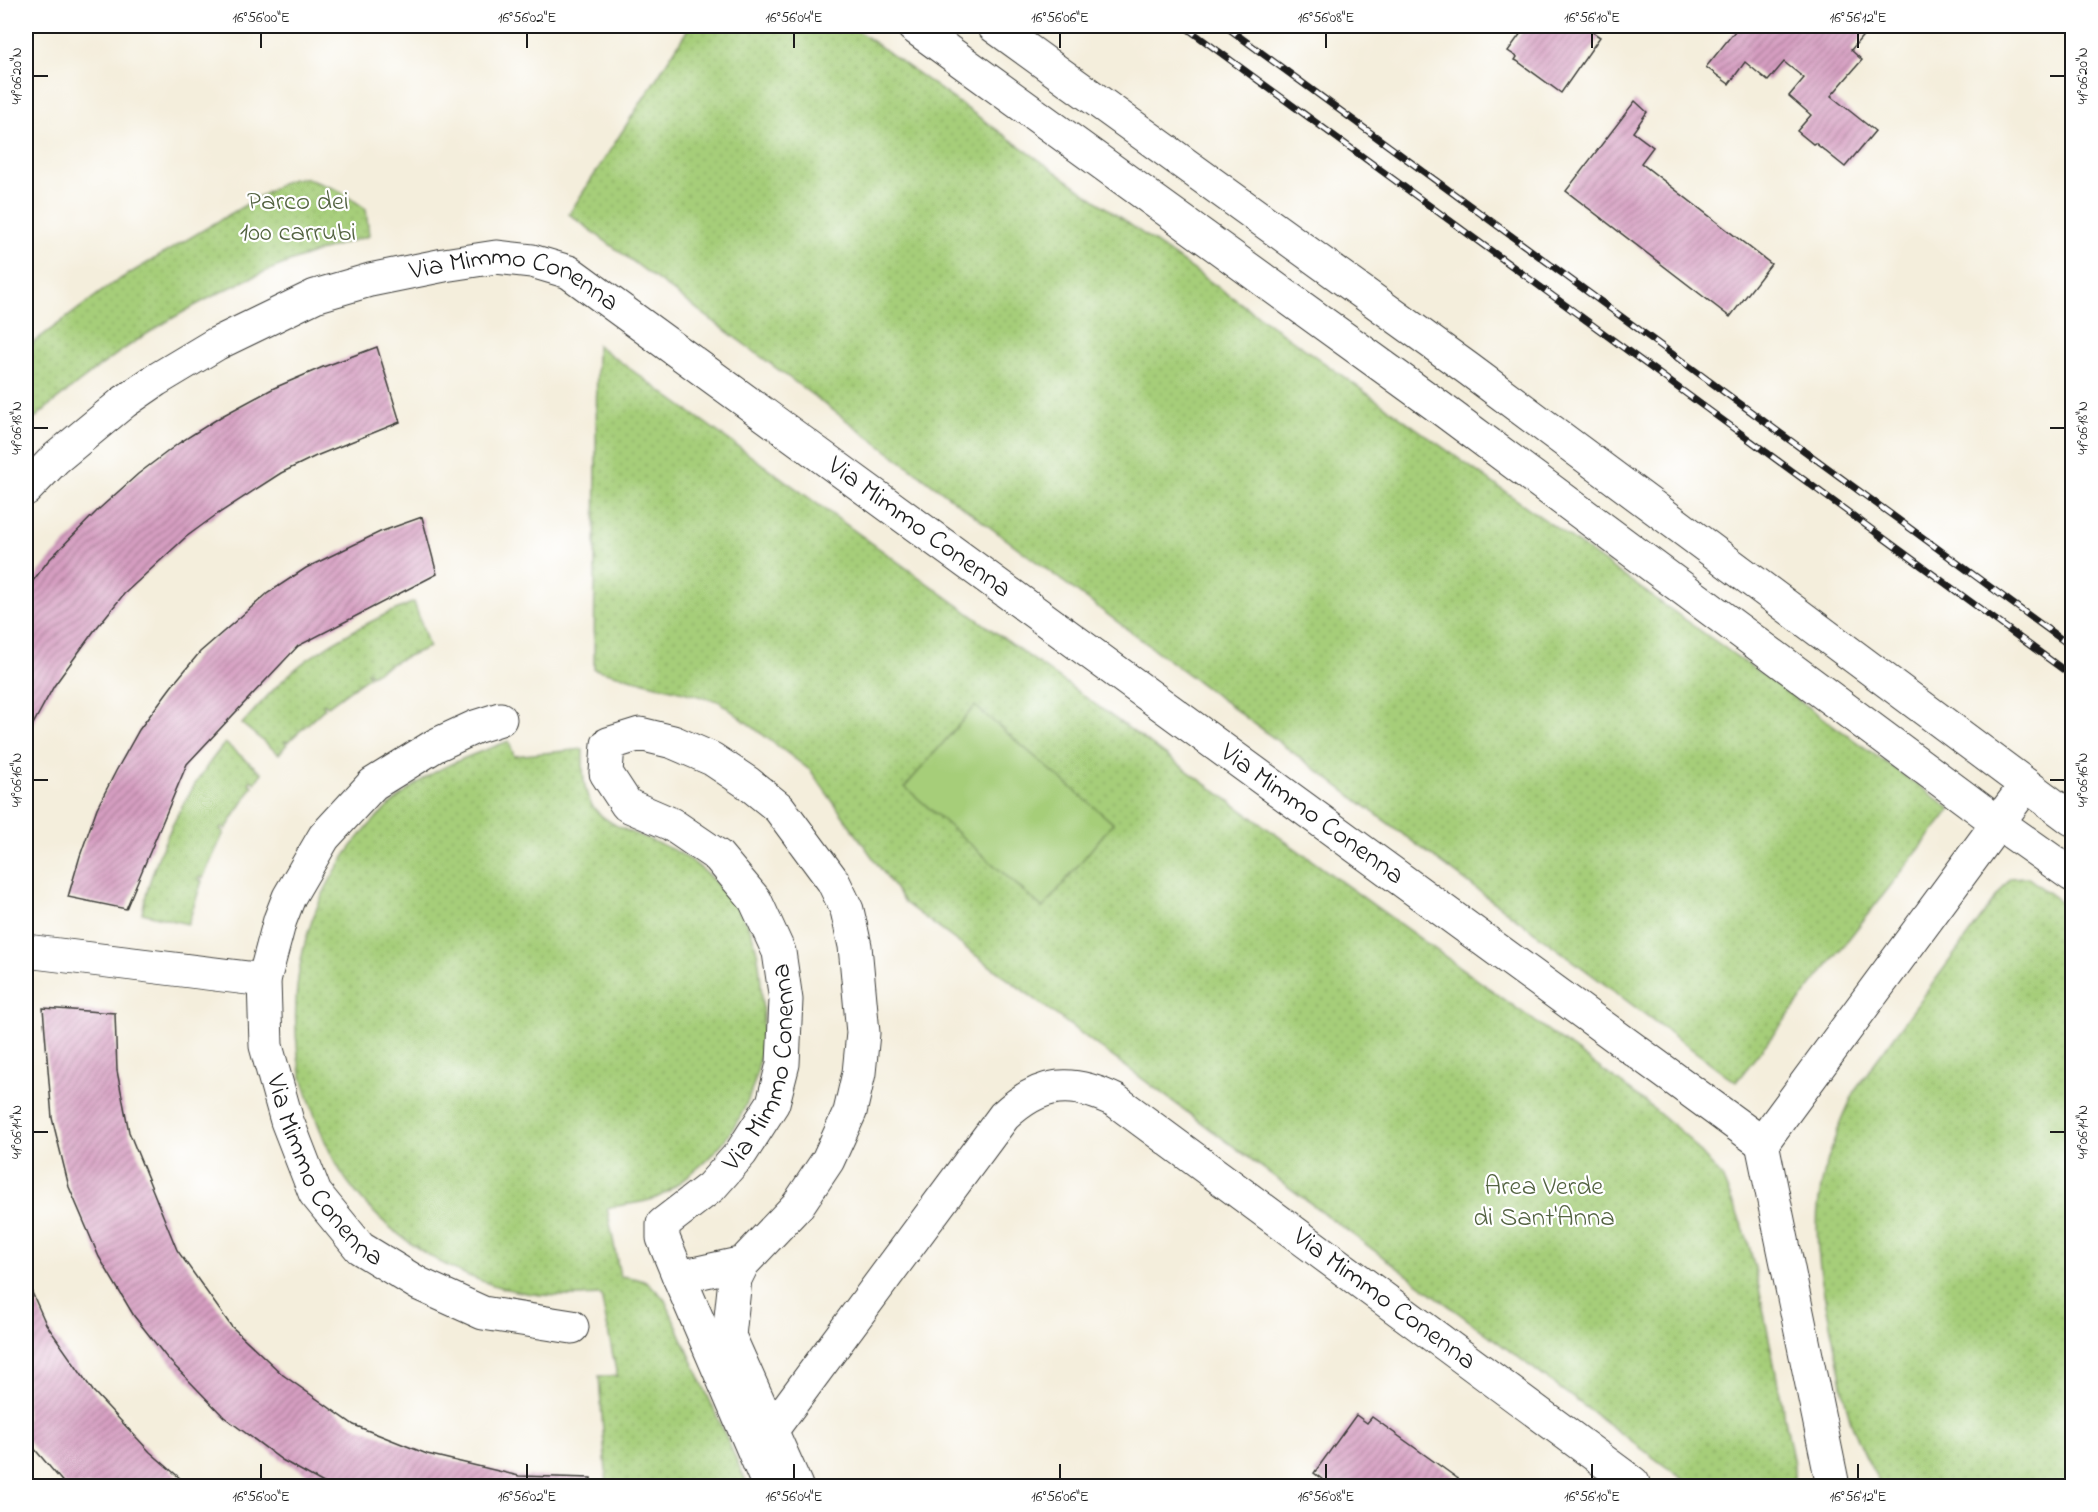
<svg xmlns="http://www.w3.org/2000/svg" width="2098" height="1512" viewBox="0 0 2098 1512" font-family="'Indie Flower',sans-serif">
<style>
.grass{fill:url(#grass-dots);stroke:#61754a;stroke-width:1.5}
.pitch{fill:#a6ce79;stroke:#61754a;stroke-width:1.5}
.building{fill:url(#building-hatch)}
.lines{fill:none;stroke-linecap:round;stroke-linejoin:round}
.minor-casing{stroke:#3c3c39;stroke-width:35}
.minor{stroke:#fff;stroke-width:33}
.rail-casing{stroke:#1c1c1c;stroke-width:7}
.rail{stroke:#fff;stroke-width:4.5;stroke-dasharray:14;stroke-linecap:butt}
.ticks{fill:none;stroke:#1c1c1c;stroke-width:2}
.labels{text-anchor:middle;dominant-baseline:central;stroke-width:4.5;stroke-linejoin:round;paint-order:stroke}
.park-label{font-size:27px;fill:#536341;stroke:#fff}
.street-label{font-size:27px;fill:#1c1c1c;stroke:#fff}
.neatline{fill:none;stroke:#1c1c1c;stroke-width:2}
.ticks-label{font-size:15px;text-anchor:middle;fill:#1c1c1c}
</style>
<defs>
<pattern id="grass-dots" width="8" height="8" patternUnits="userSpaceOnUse" patternTransform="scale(1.5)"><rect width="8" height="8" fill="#a6ce79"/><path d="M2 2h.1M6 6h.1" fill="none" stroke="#8eb068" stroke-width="1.8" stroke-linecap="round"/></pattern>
<pattern id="building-hatch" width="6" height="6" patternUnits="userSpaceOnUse" patternTransform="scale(1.5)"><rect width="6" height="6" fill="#d69ec1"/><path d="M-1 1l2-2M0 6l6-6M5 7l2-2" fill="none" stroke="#ad809c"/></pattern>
</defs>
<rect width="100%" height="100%" fill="#fff"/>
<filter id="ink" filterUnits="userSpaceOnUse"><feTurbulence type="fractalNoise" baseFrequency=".0167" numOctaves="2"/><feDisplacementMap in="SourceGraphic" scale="12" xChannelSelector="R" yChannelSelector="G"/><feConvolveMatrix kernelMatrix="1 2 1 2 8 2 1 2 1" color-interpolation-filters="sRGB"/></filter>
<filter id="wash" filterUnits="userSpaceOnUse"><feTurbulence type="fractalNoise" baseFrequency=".008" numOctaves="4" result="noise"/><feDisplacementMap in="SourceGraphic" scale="24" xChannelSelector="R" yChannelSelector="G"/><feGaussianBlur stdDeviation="1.35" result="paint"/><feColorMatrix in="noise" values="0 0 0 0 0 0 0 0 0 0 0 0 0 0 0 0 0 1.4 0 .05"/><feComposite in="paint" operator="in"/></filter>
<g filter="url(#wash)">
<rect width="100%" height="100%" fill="#f4eedc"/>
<g class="grass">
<polygon points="690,26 851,26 1951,809 1736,1082 569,214"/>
<path d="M305,178L338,190L366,209L369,236C261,265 162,316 74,386C58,399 40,412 26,427V348L112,284L284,182L293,179Z"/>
<polygon points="597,345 1633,1092 1685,1135 1722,1177 1747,1238 1755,1268 1794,1464 1794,1486 1692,1486 905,903 811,771 718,701 594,669"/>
<path d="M414,602L429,647L396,661L371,675L369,672H367L369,676L328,706L324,703L323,704L325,708L288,742L285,741L284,742L287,744L279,754L242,724C262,702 283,677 308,659C341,636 377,617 414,602Z"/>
<path d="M509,741L514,756L583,749C583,767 582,792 593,807C611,831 655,838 681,854C706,869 726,892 742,915C759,940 760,968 762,998C767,1069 748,1130 689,1175C679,1183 668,1193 656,1198C640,1204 623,1204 607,1208L620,1276C643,1278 650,1282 665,1300L748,1486H607L599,1376H617L601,1295C573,1297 543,1297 515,1291C450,1276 386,1235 347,1181C333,1161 323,1138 315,1116C308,1096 300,1076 298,1055C285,950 326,851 411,788C440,765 475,754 509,741Z"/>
<path d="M225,743L262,773L255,783L251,780L249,783L253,786L226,829L221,827L220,829L224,832L203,878L199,877L198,879L202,881L188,924L142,913C153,855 187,788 225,743Z"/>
<path d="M2027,877L2072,910V1486H1882C1870,1467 1860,1446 1852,1425C1844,1402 1841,1377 1836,1353C1826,1303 1812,1250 1819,1199C1825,1159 1839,1123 1857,1087L2010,878Z"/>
</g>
<polygon class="pitch" points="975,706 1113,823 1043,908 905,787"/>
<g id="blocks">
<g class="building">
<polygon points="1526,26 1583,26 1600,37 1561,93 1517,61 1515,60 1517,57 1508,51"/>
<polygon points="1739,26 1871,26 1851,50 1862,60 1831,96 1875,131 1845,167 1815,143 1813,144 1797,131 1811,115 1789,96 1804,78 1784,62 1768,81 1745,62 1729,84 1706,67"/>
<polygon points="1635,101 1647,112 1633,132 1653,147 1641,163 1771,264 1730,317 1566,191"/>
<polygon points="377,347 400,422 316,456 281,473 216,515 186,537 124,594 94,631 54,686 26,737 26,590 48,561 99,509 138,474 179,443 222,416 274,388 323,367"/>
<polygon points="422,517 437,574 298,646 187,764 126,909 68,897 80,856 97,808 116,771 139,730 171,687 200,652 268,593 306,568 380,532"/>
<polygon points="43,1008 115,1013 117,1071 129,1132 177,1250 231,1326 283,1375 354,1425 427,1454 519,1476 591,1478 591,1486 329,1486 282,1460 224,1417 167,1358 134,1316 99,1257 69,1187 52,1118"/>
<polygon points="26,1279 46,1324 93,1391 150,1452 189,1486 66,1486 26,1439"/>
<polygon points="1356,1415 1367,1423 1372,1417 1464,1483 1461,1486 1324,1486 1327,1483 1314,1473"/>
</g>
</g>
</g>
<g filter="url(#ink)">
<use href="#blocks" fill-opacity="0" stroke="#3c3c39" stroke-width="1.5"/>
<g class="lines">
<defs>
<g id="minor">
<polyline points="913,26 1439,407 1997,822 2072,875"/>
<polyline points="994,26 1467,368 2072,819"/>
<path id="s1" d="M26,489L55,459L124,402L156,380L216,344L315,296L370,280L444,265L496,257L532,261L569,272L1762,1143"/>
<path id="s2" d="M500,719L475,727L436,745L373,784L324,837L289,897L280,920L264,980L266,1046L287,1121L315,1193L360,1248L419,1284L483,1313L572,1327"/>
<polyline points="26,951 264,980"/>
<path id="s3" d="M743,1263L679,1277L663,1238V1224L711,1187L741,1153L773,1103L783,1064L786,1000L779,952L755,900L718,856L671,824L627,805L606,773L608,744L640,734L673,742L712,759L748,783L779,808L833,881L847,910L855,946L863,1033L859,1073L850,1112L828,1160L798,1205L743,1263L735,1279L729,1336L796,1486"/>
<polyline points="679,1277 769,1486"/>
<path id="s4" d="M771,1431L1004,1116C1041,1081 1072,1079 1116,1101L1633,1483"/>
<polyline points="1833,1486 1762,1143 2026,785"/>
</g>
</defs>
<use href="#minor" class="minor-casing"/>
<use href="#minor" class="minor"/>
<defs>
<g id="rail">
<polyline points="1184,26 2072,676"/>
<polyline points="1225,26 2072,647"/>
</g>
</defs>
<use href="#rail" class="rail-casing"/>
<use href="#rail" class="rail"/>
</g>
</g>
<path class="ticks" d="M261,33V48M527,33V48M794,33V48M1060,33V48M1326,33V48M1592,33V48M1858,33V48M33,76H48M2050,76H2065M33,428H48M2050,428H2065M33,780H48M2050,780H2065M33,1132H48M2050,1132H2065M261,1464V1479M527,1464V1479M794,1464V1479M1060,1464V1479M1326,1464V1479M1592,1464V1479M1858,1464V1479"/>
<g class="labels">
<g class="park-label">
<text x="298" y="202">Parco dei<tspan x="298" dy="31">100 carrubi</tspan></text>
<text x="1544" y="1187">Area Verde<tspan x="1544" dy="31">di Sant'Anna</tspan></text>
</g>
<g class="street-label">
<text stroke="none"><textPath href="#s1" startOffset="558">Via Mimmo Conenna</textPath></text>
<text stroke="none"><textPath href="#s1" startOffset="1044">Via Mimmo Conenna</textPath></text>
<text stroke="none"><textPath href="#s1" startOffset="1530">Via Mimmo Conenna</textPath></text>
<text stroke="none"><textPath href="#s3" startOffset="318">Via Mimmo Conenna</textPath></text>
<text stroke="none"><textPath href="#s2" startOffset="578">Via Mimmo Conenna</textPath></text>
<text stroke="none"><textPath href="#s4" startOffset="848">Via Mimmo Conenna</textPath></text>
</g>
</g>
<rect width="2098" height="1512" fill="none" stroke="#fff" stroke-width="66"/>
<rect x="33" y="33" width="2032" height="1446" class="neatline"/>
<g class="ticks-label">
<text x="261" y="22">16°56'00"E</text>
<text x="527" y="22">16°56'02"E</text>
<text x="794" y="22">16°56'04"E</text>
<text x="1060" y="22">16°56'06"E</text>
<text x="1326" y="22">16°56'08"E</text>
<text x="1592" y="22">16°56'10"E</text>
<text x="1858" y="22">16°56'12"E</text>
<text transform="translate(16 76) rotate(-90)" y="5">41°06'20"N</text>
<text transform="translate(2082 76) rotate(-90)" y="5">41°06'20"N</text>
<text transform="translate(16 428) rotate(-90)" y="5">41°06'18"N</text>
<text transform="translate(2082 428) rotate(-90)" y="5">41°06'18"N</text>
<text transform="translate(16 780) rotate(-90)" y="5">41°06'16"N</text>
<text transform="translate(2082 780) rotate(-90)" y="5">41°06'16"N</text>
<text transform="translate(16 1132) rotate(-90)" y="5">41°06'14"N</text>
<text transform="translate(2082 1132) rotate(-90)" y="5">41°06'14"N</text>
<text x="261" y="1501">16°56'00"E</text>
<text x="527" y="1501">16°56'02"E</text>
<text x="794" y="1501">16°56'04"E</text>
<text x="1060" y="1501">16°56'06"E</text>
<text x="1326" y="1501">16°56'08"E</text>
<text x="1592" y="1501">16°56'10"E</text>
<text x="1858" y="1501">16°56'12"E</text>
</g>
</svg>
